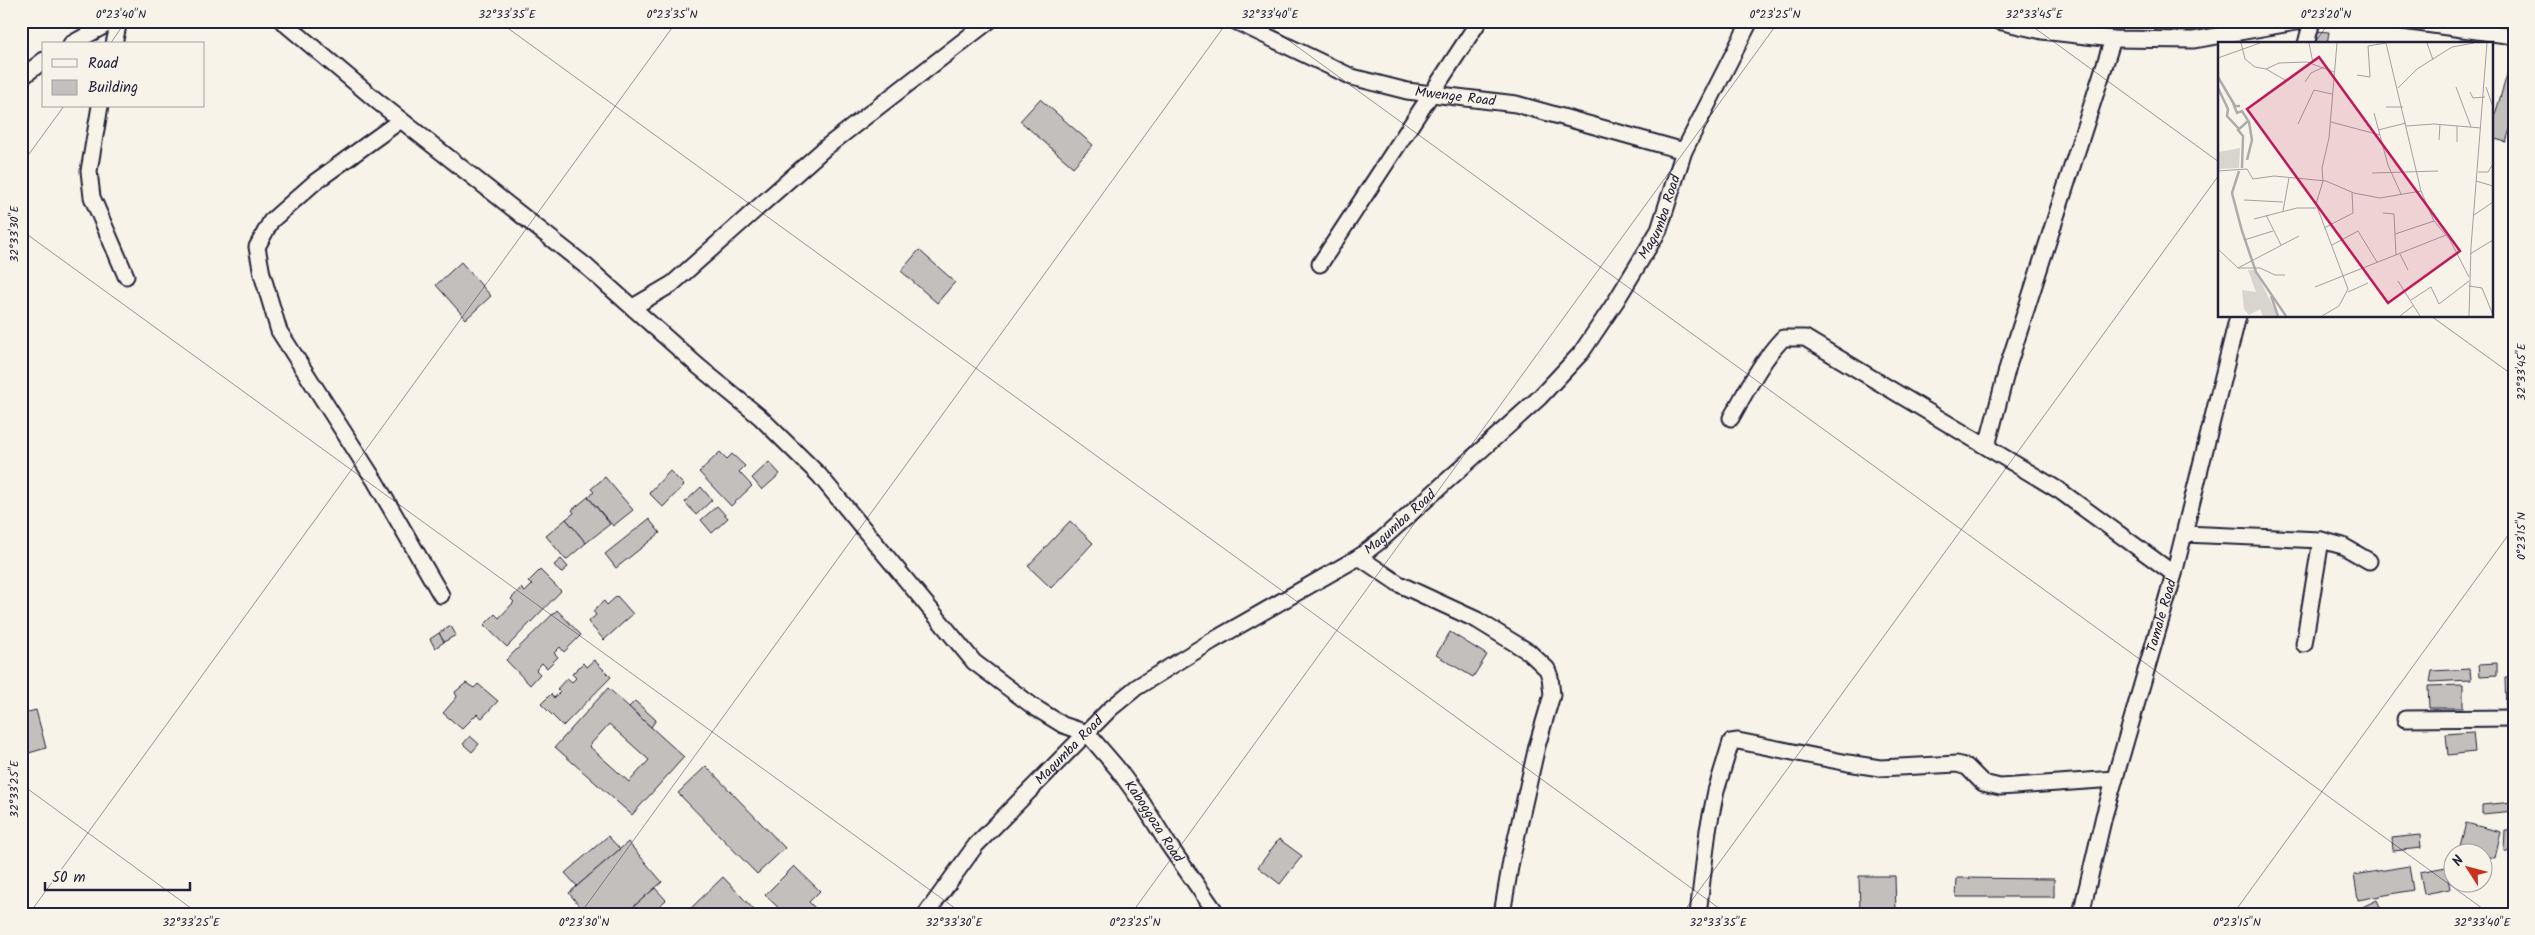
<svg xmlns="http://www.w3.org/2000/svg" width="2535" height="935" viewBox="0 0 2535 935" font-family="Kalam,sans-serif">
<style>
.building{fill:#c2bfbd;stroke:#22223b;fill-rule:evenodd}
.lines{fill:none;stroke-linecap:round;stroke-linejoin:round}
.minor-casing{stroke:#22223b;stroke-width:19}
.minor{stroke:#f7f3e8;stroke-width:15}
.ticks{fill:none;stroke:#22223b;stroke-width:1;stroke-opacity:0.45}
.labels{text-anchor:middle;dominant-baseline:central;stroke-width:5;stroke-linejoin:round;paint-order:stroke}
.street-label{font-size:14px;fill:#22223b;stroke:#f7f3e8}
.inset-river{fill:none;stroke:#aeabad;stroke-width:2.5}
.inset-road{fill:none;stroke:#a29fa3;stroke-width:1}
.view{fill:#c2185b;fill-opacity:0.15;stroke:#c2185b;stroke-width:2.5}
.inset-edge{fill:none;stroke:#22223b;stroke-width:2.5}
.neatline{fill:none;stroke:#22223b;stroke-width:2}
.ticks-label{font-size:12px;text-anchor:middle;fill:#22223b}
</style>
<rect width="100%" height="100%" fill="#f7f3e8"/>
<filter id="ink" filterUnits="userSpaceOnUse"><feTurbulence type="fractalNoise" baseFrequency=".02" numOctaves="2"/><feDisplacementMap in="SourceGraphic" scale="10" xChannelSelector="R" yChannelSelector="G"/><feConvolveMatrix kernelMatrix="1 2 1 2 8 2 1 2 1" color-interpolation-filters="sRGB"/></filter>
<g filter="url(#ink)">
<g class="building">
<polygon points="2315,31 2329,32 2327,44 2314,44"/>
<polygon points="2509,68 2514,70 2514,116 2506,142 2491,138 2491,128"/>
<polygon points="1040,99 1093,145 1073,167 1020,121"/>
<polygon points="919,250 955,282 937,303 901,271"/>
<polygon points="461,262 491,296 466,319 436,285"/>
<polygon points="720,452 727,459 732,454 745,466 739,472 752,486 731,506 699,472"/>
<polygon points="769,462 780,474 762,490 752,478"/>
<polygon points="670,471 684,485 663,507 649,493"/>
<polygon points="605,477 633,510 613,526 588,497 594,492 591,489"/>
<polygon points="701,487 712,500 696,515 685,502"/>
<polygon points="588,497 610,524 586,543 566,519 574,513 572,510"/>
<polygon points="717,506 728,518 712,533 701,520"/>
<polygon points="566,519 586,543 566,560 546,536"/>
<polygon points="649,519 660,533 616,568 605,554"/>
<polygon points="1070,521 1093,543 1051,588 1028,566"/>
<polygon points="561,559 568,567 561,573 554,565"/>
<polygon points="540,570 561,591 507,647 484,625 495,614 499,618 514,602 511,599 521,588 525,592 532,585 528,582"/>
<polygon points="617,596 633,614 604,640 588,622 596,615 593,611 604,601 607,605"/>
<polygon points="557,610 581,635 564,652 560,647 554,653 558,657 547,668 542,663 536,670 540,674 530,685 506,660"/>
<polygon points="451,626 456,635 444,642 439,633"/>
<polygon points="1450,632 1487,655 1473,677 1436,655"/>
<polygon points="439,633 444,642 435,648 430,639"/>
<polygon points="594,660 611,677 563,726 541,704 551,694 554,698 560,692 557,689 567,678 572,682 576,678 572,674 583,663 586,667"/>
<polygon points="2497,663 2497,675 2480,676 2479,664"/>
<polygon points="2470,669 2471,680 2430,682 2432,671"/>
<polygon points="2505,677 2514,677 2514,713 2506,713"/>
<polygon points="466,683 474,688 478,684 498,701 482,718 477,714 462,729 443,713 457,697 455,692"/>
<polygon points="2463,685 2463,708 2429,708 2428,686"/>
<path d="M608,688L684,757L632,815L555,747ZM609,724L649,760L629,782L589,746Z"/>
<polygon points="635,701 656,720 651,727 629,707"/>
<polygon points="36,710 46,748 29,753 21,728 21,714"/>
<polygon points="2473,732 2475,752 2448,755 2446,734"/>
<polygon points="470,736 479,744 472,752 463,744"/>
<polygon points="706,766 785,848 757,874 678,793"/>
<polygon points="2513,802 2514,811 2482,814 2482,805"/>
<polygon points="2466,823 2501,832 2495,858 2482,856 2482,852 2459,850"/>
<polygon points="2505,830 2514,830 2514,852 2504,851"/>
<polygon points="2420,835 2421,848 2393,851 2392,838"/>
<polygon points="608,836 620,849 577,886 565,873"/>
<polygon points="1279,839 1302,856 1280,884 1258,867"/>
<polygon points="628,842 662,882 625,914 586,914 569,893"/>
<polygon points="794,866 820,891 809,902 821,914 785,914 765,895"/>
<polygon points="2409,866 2413,890 2358,900 2354,875"/>
<polygon points="2446,867 2450,889 2424,894 2420,872"/>
<polygon points="1859,876 1895,876 1896,914 1860,914"/>
<polygon points="723,877 758,914 685,914"/>
<polygon points="1957,878 2054,879 2054,897 1956,897"/>
<polygon points="655,888 666,900 651,913 625,914"/>
<polygon points="2377,900 2383,914 2355,914 2354,911"/>
</g>
<g class="lines">
<defs>
<g id="minor">
<path id="s1" d="M282,21L377,101L587,267L698,366L760,417L819,475L974,662L1034,707L1063,725L1087,733L1117,768L1143,804L1168,844L1217,914"/>
<path id="s2" d="M1235,21L1352,77L1407,91L1516,104L1684,151"/>
<polyline points="1998,21 2042,31 2113,39 2194,40 2302,21"/>
<polyline points="2403,21 2514,36"/>
<polyline points="71,44 113,21"/>
<polyline points="114,44 119,21"/>
<polyline points="2306,44 2312,21"/>
<polyline points="21,78 44,60"/>
<polyline points="100,106 89,171 92,197 126,276"/>
<polyline points="401,120 315,182 271,221 257,247 262,274 279,331 375,481 441,595"/>
<polyline points="1320,264 1479,21"/>
<polyline points="633,307 672,284 825,148 989,21"/>
<path d="M1731,418C1747,390 1761,361 1783,338H1805L2060,491L2174,574"/>
<polyline points="1987,446 2008,366 2113,39"/>
<polyline points="2184,534 2321,540 2343,546 2369,561"/>
<polyline points="1359,557 1399,584 1477,620 1529,652 1547,669 1550,677 1552,695 1537,746 1511,861 1502,914"/>
<polyline points="2304,644 2321,540"/>
<polyline points="2405,719 2514,718"/>
<path id="s3" d="M926,914L976,845L1110,709L1137,687L1212,641L1359,557L1380,541L1539,398L1581,353L1616,301L1659,230L1684,151L1750,21"/>
<polyline points="1698,914 1708,830 1716,791 1731,742 1738,741 1848,763 1880,768 1957,764 1967,767 1983,783 2000,787 2115,779"/>
<path id="s4" d="M2081,914L2104,816L2174,574L2238,316"/>
</g>
</defs>
<use href="#minor" class="minor-casing"/>
<use href="#minor" class="minor"/>
</g>
</g>
<path class="ticks" d="M498,21L1727,914M1262,21L2490,914M2025,21L2219,162M110,44L126,21M2314,44L2330,21M21,165L64,106M21,230L963,914M2431,316L2514,376M21,784L199,914M29,914L677,21M580,914L1228,21M1131,914L1779,21M1682,914L2219,175M2233,914L2514,527"/>
<g class="labels">
<g class="street-label">
<text stroke="none"><textPath href="#s2" startOffset="235">Mwenge Road</textPath></text>
<text stroke="none"><textPath href="#s3" startOffset="1028">Magumba Road</textPath></text>
<text stroke="none"><textPath href="#s3" startOffset="622">Magumba Road</textPath></text>
<text stroke="none"><textPath href="#s4" startOffset="309">Tamale Road</textPath></text>
<text stroke="none"><textPath href="#s3" startOffset="218">Magumba Road</textPath></text>
<text stroke="none"><textPath href="#s1" startOffset="1192">Kaboggoza Road</textPath></text>
</g>
</g>
<g transform="translate(2218 42)">
<rect width="275" height="275" fill="#f7f3e8"/>
<path d="M22,106L21,126L0,127L1,110ZM30,228H37L60,274H45L42,267L31,273L26,267L24,248L38,250Z" fill="#d8d5cf"/>
<path class="inset-river" d="M0,35L17,64H22M0,46L10,67L9,74L21,87M15,61L19,71L24,69L31,80L34,98L29,118M24,126L25,94L20,88L30,79M21,129L14,151L24,189L38,230L68,274M53,254L60,274"/>
<path class="inset-road" d="M23,1L27,17L37,25L48,27L61,21L89,20L116,30M91,1L95,21M168,1L203,149L216,179L232,198L251,235M209,1L215,18M0,16L42,1M48,27L67,38M139,33L152,35L150,4L168,1M87,40L93,31L106,25M238,45L253,85M268,45L275,65M180,46L199,27L234,5L256,1M252,50L255,56L267,55M168,65H185M156,71L170,123L183,152M113,80L162,93M80,82L96,48L114,52M188,84L216,82L263,86M160,88L188,81M221,98L222,82M239,100V84M0,129L29,127L35,137L56,134L108,139L136,151L162,156L203,149M260,130H270L275,122M154,131L220,129M258,139L275,144M26,158L65,160M65,169L71,136M165,171L176,172L178,213M48,173L63,203M256,173L275,160M36,177L79,166H98M106,186L135,171L134,150M177,192L216,179M26,198L55,189M114,203L140,189L159,220M0,207L20,226H42L57,233H67M182,212L190,228M252,212L275,198M20,226L81,194M180,239L202,274M251,244L264,246L275,273M97,245L228,193M130,250L150,241M193,258L213,245L221,262L251,239M104,274L121,264L130,247L98,162L105,139L104,126L111,96L119,1M182,274L196,263M251,274L253,205L269,1"/>
<path class="view" d="M101,15L242,209L170,261L29,67Z"/>
<rect width="275" height="275" class="inset-edge"/>
</g>
<rect width="2535" height="935" fill="none" stroke="#f7f3e8" stroke-width="55"/>
<rect x="42" y="42" width="162" height="65" fill="#f7f3e8" stroke="#a29fa3"/>
<rect x="52" y="59" width="25" height="8" fill="#f7f3e8" stroke="#a29fa3"/>
<text x="88" y="68" font-size="15" fill="#22223b">Road</text>
<rect x="52" y="80" width="25" height="15" fill="#c2bfbd" stroke="#a29fa3"/>
<text x="88" y="92" font-size="15" fill="#22223b">Building</text>
<g transform="translate(2468 868) rotate(306)"><circle r="24" fill="#f7f3e8" stroke="#a29fa3"/>
<path d="M0-4L9 19L0 12L-9 19Z" fill="#c8321e"/>
<text y="-8" font-size="14" font-weight="bold" text-anchor="middle" fill="#22223b">N</text>
</g>
<path d="M45 882v8h145v-8" fill="none" stroke="#22223b" stroke-width="2.5"/>
<text x="52" y="882" font-size="15" fill="#22223b" stroke="#f7f3e8" stroke-width="4" paint-order="stroke">50 m</text>
<rect x="28" y="28" width="2480" height="880" class="neatline"/>
<g class="ticks-label">
<text x="121" y="18">0°23'40"N</text>
<text x="507" y="18">32°33'35"E</text>
<text x="672" y="18">0°23'35"N</text>
<text x="1270" y="18">32°33'40"E</text>
<text x="1775" y="18">0°23'25"N</text>
<text x="2034" y="18">32°33'45"E</text>
<text x="2326" y="18">0°23'20"N</text>
<text transform="translate(14 234) rotate(-90)" y="4">32°33'30"E</text>
<text transform="translate(2521 372) rotate(-90)" y="4">32°33'45"E</text>
<text transform="translate(2521 536) rotate(-90)" y="4">0°23'15"N</text>
<text transform="translate(14 789) rotate(-90)" y="4">32°33'25"E</text>
<text x="191" y="926">32°33'25"E</text>
<text x="584" y="926">0°23'30"N</text>
<text x="954" y="926">32°33'30"E</text>
<text x="1135" y="926">0°23'25"N</text>
<text x="1718" y="926">32°33'35"E</text>
<text x="2237" y="926">0°23'15"N</text>
<text x="2482" y="926">32°33'40"E</text>
</g>
</svg>
